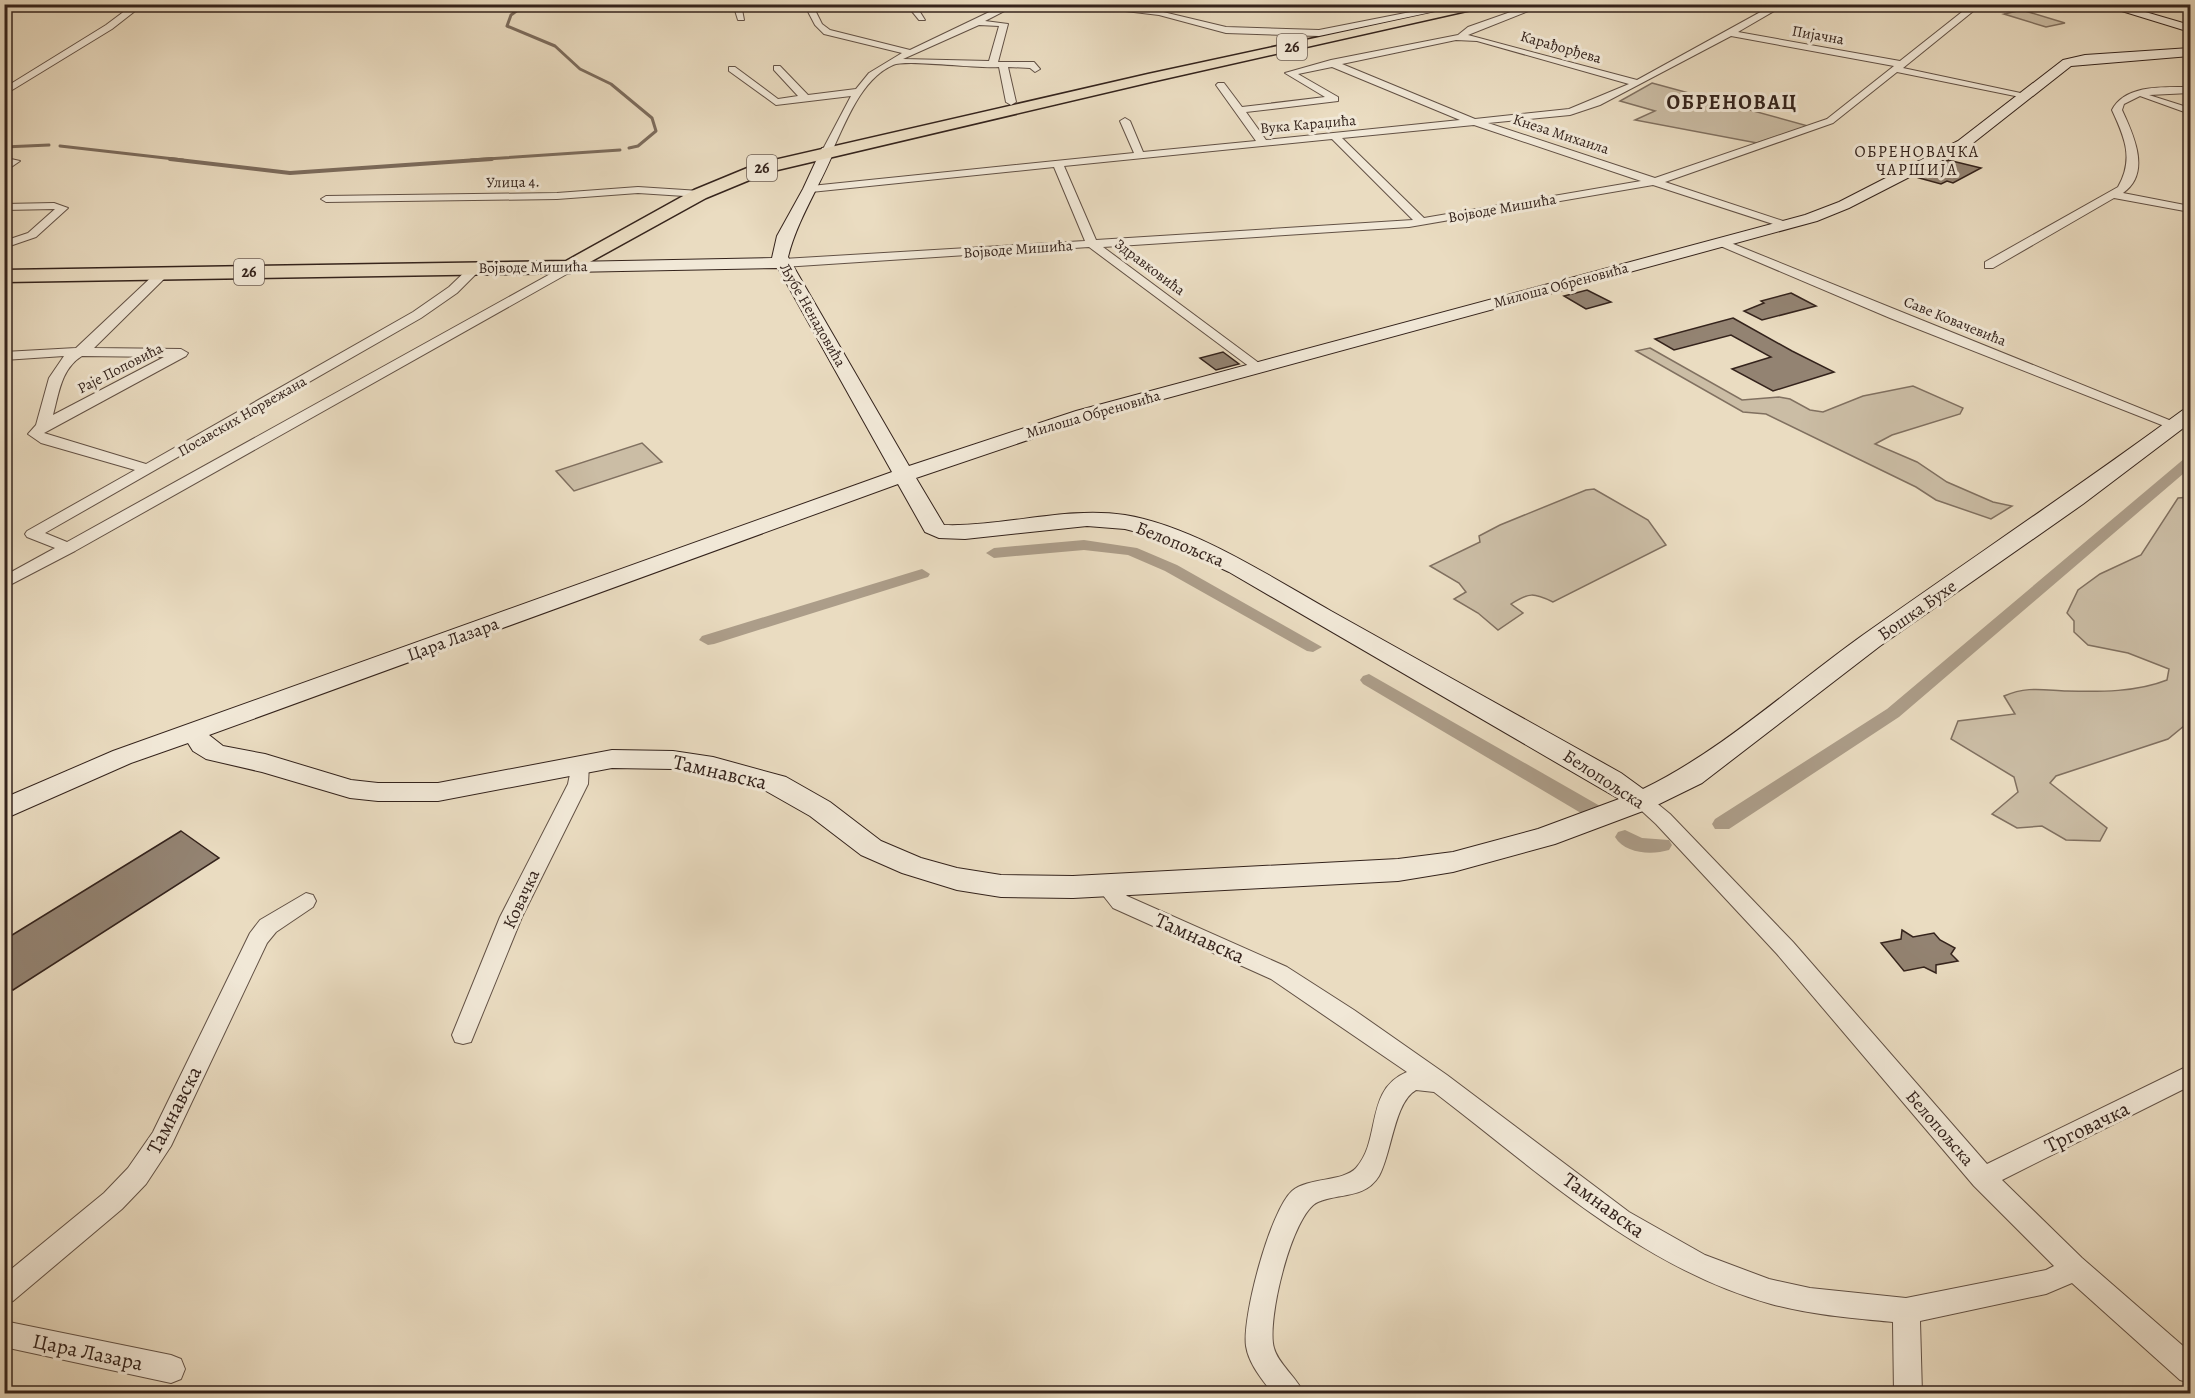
<svg xmlns="http://www.w3.org/2000/svg" width="2195" height="1398" viewBox="0 0 2195 1398" font-family="Alegreya,serif">
<style>
.green{fill:#cbbda5;stroke:#807060;stroke-width:1.5}
.lines{fill:none;stroke-linecap:round;stroke-linejoin:round}
.stream-far1{stroke:#7c6c5d;stroke-width:3}
.stream{stroke:#7c6c5d;stroke-width:4}
.canal{fill:#ac9d89;fill-rule:evenodd}
.building{fill:#938372;stroke:#34231c;stroke-width:1.5}
.street-casing{stroke:#625145;stroke-width:2}
.secondary-casing{stroke:#34231c;stroke-width:2}
.primary-casing{stroke:#34231c;stroke-width:3}
.street{fill:#f1e8d7;fill-rule:evenodd}
.secondary{fill:#f1e8d7;fill-rule:evenodd}
.primary{fill:#eadcc1;fill-rule:evenodd}
.labels{text-anchor:middle;dominant-baseline:central;stroke-width:6;stroke-linejoin:round;paint-order:stroke}
.far-street-label{font-size:15px;fill:#34231c;stroke:#f1e8d7}
.shield{fill:#f1e8d7;stroke:#6d5e54;stroke-width:1.5}
.shield-label{font-size:16px;font-weight:bold;fill:#34231c}
.far-neighbourhood-label{font-size:16px;letter-spacing:1.5px;fill:#34231c;stroke:#f1e8d7}
.street-label{font-size:18px;fill:#34231c;stroke:#f1e8d7}
.far-district-label{font-size:20px;font-weight:bold;letter-spacing:1.5px;fill:#34231c;stroke:#f1e8d7}
.near-street-label{font-size:21px;fill:#34231c;stroke:#f1e8d7}
</style>
<rect width="100%" height="100%" fill="#eadcc1"/>
<filter id="stains"><feTurbulence type="fractalNoise" baseFrequency=".00333" numOctaves="4"/><feColorMatrix values="0 0 0 0 .2 0 0 0 0 .09 0 0 0 0 .02 0 0 0 .5 -.17"/></filter>
<radialGradient id="worn" r=".72"><stop offset=".6" stop-color="#630" stop-opacity="0"/><stop offset="1" stop-color="#630" stop-opacity=".3"/></radialGradient>
<g class="green">
<polygon points="2022,10 2065,23 2046,27 2004,14"/>
<polygon points="1652,83 1711,99 1704,104 1732,111 1739,107 1808,126 1757,143 1635,120 1655,111 1620,101"/>
<polygon points="1650,348 1742,400 1779,397 1790,399 1810,410 1823,412 1863,396 1913,386 1963,408 1960,414 1892,435 1875,444 1917,462 1947,482 1993,502 2012,506 1991,519 1936,500 1916,487 1766,414 1743,412 1636,351"/>
<polygon points="642,443 662,462 574,491 556,471"/>
<path d="M1594,489L1648,520L1666,545L1553,602C1534,593 1529,592 1511,604L1523,613L1498,630L1478,613L1454,599L1466,592L1459,583L1430,566L1480,542L1479,536L1500,525L1586,490Z"/>
<path d="M2190,497V721L2168,739L2056,776L2050,783L2107,828L2100,841L2066,840L2042,826L2017,828L1992,814L2018,792L2014,777L1951,739L1958,721L2015,714L2004,696C2027,686 2043,690 2067,691C2100,692 2137,692 2167,680L2169,669L2128,653L2088,645L2074,632V621L2067,613L2078,590L2100,574L2141,555L2178,498Z"/>
</g>
<g class="lines">
<g class="stream-far1">
<polyline points="526,4 511,15 507,26 555,46 580,69 611,84 652,118 656,131 638,146 629,148"/>
<polyline points="60,146 183,160"/>
<polyline points="4,147 49,145"/>
<polyline points="471,160 620,150"/>
</g>
<polyline class="stream" points="170,159 290,173 492,159"/>
<g class="canal">
<polygon points="2190,457 2190,468 1899,717 1729,829 1715,829 1712,824 1715,819 1887,709 2185,458"/>
<polygon points="1084,540 1137,548 1177,565 1322,647 1313,652 1307,651 1165,571 1128,555 1084,550 994,558 986,553 994,548"/>
<polygon points="922,569 930,574 928,577 714,644 708,645 699,640 702,636"/>
<polygon points="1369,674 1600,806 1603,811 1600,816 1586,816 1363,684 1360,680 1363,676"/>
<path d="M1625,830L1642,838L1669,840L1672,845L1669,850C1652,855 1625,854 1615,837L1618,832Z"/>
</g>
</g>
<g class="building">
<polygon points="1948,160 1981,168 1953,183 1947,181 1941,184 1919,178"/>
<polygon points="1587,290 1611,302 1586,309 1564,296"/>
<polygon points="1791,293 1816,306 1762,320 1744,311 1764,303 1761,301"/>
<polygon points="1733,318 1792,351 1834,372 1773,391 1732,369 1771,357 1731,335 1674,350 1655,339"/>
<polygon points="1223,352 1239,364 1216,370 1200,358"/>
<polygon points="181,831 219,858 13,990 4,983 4,940"/>
<polygon points="1902,930 1913,937 1934,933 1940,940 1955,948 1951,954 1958,961 1936,965 1936,973 1924,967 1904,971 1881,943 1901,939"/>
</g>
<g class="lines">
<defs>
<g id="street">
<polygon points="134,4 144,4 112,29 4,95 4,88 106,25"/>
<polygon points="733,4 741,4 744,20 738,20"/>
<path d="M804,4H812L822,24L830,30L910,50L1006,4H1018L985,21L1008,24L998,62H1034L1040,69L1035,72L1030,68L1008,67L1016,102L1011,105L1006,102L999,67C977,69 907,59 893,65C861,79 846,122 832,151L823,153L822,151L851,96L776,105L729,71V67H735L778,99L798,96L774,70V66H780L808,95L856,89L869,73L902,53L824,34L815,25ZM979,25L999,26L989,61L903,59Z"/>
<polygon points="906,4 915,4 925,20 919,20"/>
<polygon points="1067,4 1100,4 1159,11 1226,27 1319,30 1451,4 1465,5 1319,36 1226,33 1159,15"/>
<path d="M1533,4H1546L1468,35L1637,80L1775,4H1786L1738,32L1900,61L1972,4H1982L1903,68L2030,95L2025,98L1897,72L1833,123L1665,182L1789,223L1791,225L1785,228L1653,185L1409,227L1103,247L1263,366L1265,369L1258,373L1089,247L783,267L777,263L783,259L1085,241L1054,167L811,192L806,189L811,186L1134,153L1120,121L1125,118L1130,121L1143,152L1256,141L1216,85L1218,83H1224L1242,107L1325,97L1285,73L1331,60L1458,35L1468,27ZM1731,36L1894,66L1827,119L1655,178L1488,123L1570,115L1600,105ZM1456,40L1477,41L1629,84L1569,109L1475,119L1342,64ZM1332,67L1460,120L1266,140L1246,112L1338,101V97L1298,74ZM1474,125L1641,181L1424,218L1342,138ZM1332,139L1413,220L1096,240L1064,166Z"/>
<path d="M2190,87V93L2149,95L2190,108V114L2140,96L2124,104L2122,110C2133,134 2152,173 2123,193L2190,206V212L2114,198L1993,268H1985V262L2118,187C2134,159 2125,138 2112,110C2125,84 2165,87 2190,87Z"/>
<polygon points="11,159 20,161 4,172 4,164"/>
<polygon points="638,187 700,191 705,194 700,197 638,193 557,199 326,202 321,199 326,196 557,193"/>
<polygon points="54,203 68,208 36,237 4,248 4,241 28,233 55,209 4,210 4,204"/>
<polygon points="1718,241 1726,241 2184,426 2177,430 2172,429 1890,318 1718,245"/>
<path d="M570,263L576,267L574,270L75,551L4,588V576L55,548L27,537L25,534L27,531L135,470L41,443L28,434L36,425L49,378L64,356L4,360V352L76,348L159,270H167V276L94,348L181,349L188,353L186,356L44,433L146,464L413,312L449,287L472,265L482,268L457,293L421,318L45,533L67,542ZM82,356L164,357L53,415C59,393 61,369 82,356Z"/>
<polygon points="580,758 587,759 589,764 588,784 522,917 471,1042 463,1044 455,1042 452,1035 500,917 568,784 573,759"/>
<path d="M1641,794L1648,796L1670,814L1793,942L1987,1164L2190,1065V1086L2002,1180L2082,1258L2190,1352V1383L2180,1380L2072,1283L2046,1294L1920,1321L1922,1394H1894L1893,1322C1852,1318 1811,1315 1771,1304C1641,1268 1539,1172 1434,1092L1416,1090C1394,1102 1392,1153 1379,1176C1365,1199 1339,1193 1318,1202C1292,1213 1266,1322 1274,1348C1278,1364 1297,1377 1304,1394H1273C1263,1380 1249,1365 1246,1346C1242,1317 1270,1211 1292,1191C1309,1177 1343,1182 1356,1168C1382,1139 1364,1090 1407,1072L1271,979L1113,908L1095,885L1098,880C1112,875 1118,886 1127,896L1287,967L1354,1010L1447,1075L1629,1212L1705,1255L1769,1279L1810,1288L1906,1298L2046,1270L2054,1266L1974,1186L1777,954L1656,824L1631,801L1634,796Z"/>
<polygon points="306,893 313,895 316,901 313,907 276,932 267,943 171,1146 146,1184 122,1209 13,1301 4,1304 4,1275 104,1193 128,1168 153,1132 250,933 260,920"/>
<polygon points="4,1321 171,1355 181,1359 185,1369 181,1379 171,1383 4,1347"/>
</g>
<g id="secondary">
<polygon points="2099,4 2118,4 2190,25 2190,32"/>
<path d="M2190,48V56L2071,66L1968,147L1849,208L1817,221L1090,419L916,478L944,525C1005,527 1065,506 1125,515C1193,526 1271,577 1331,611C1428,665 1524,719 1621,773L1643,789C1723,750 1790,687 1863,635C1969,560 2078,487 2183,410L2190,408V423L2083,504L1880,646L1702,783L1651,808L1555,844L1453,872L1398,881L1073,898L1001,897L957,890L902,873L861,855L810,816L766,791L712,775L673,769L612,768L438,801H378L350,798L262,772L206,759L193,751L188,743L131,763L4,819V798L113,751L892,472L778,268L570,272L562,267L570,262L772,258L777,236L803,189L822,148L827,147L834,151C820,186 797,220 788,257L909,466L1076,411L1805,215L1839,202L1958,141L2063,60L2085,55ZM898,484L925,532L939,538L965,539L1087,526L1125,529L1152,536L1229,572L1619,799L1538,829L1453,852L1398,859L1073,876L1001,875L957,868L921,858L881,841L830,802L786,777L713,757L673,751L612,750L438,783H378L351,780L265,754L223,746L209,735Z"/>
</g>
<polygon id="primary" points="1472,4 1498,4 1151,82 769,172 706,198 570,273 4,282 4,270 566,261 694,190 757,164 1148,74"/>
</defs>
<use href="#street" class="street-casing"/>
<use href="#secondary" class="secondary-casing"/>
<use href="#primary" class="primary-casing"/>
<use href="#street" class="street"/>
<use href="#secondary" class="secondary"/>
<use href="#primary" class="primary"/>
</g>
<g class="labels">
<g class="far-street-label">
<text transform="translate(1818 35) rotate(10)">Пијачна</text>
<text transform="translate(1561 47) rotate(16)">Карађорђева</text>
<text transform="translate(1308 124) rotate(-5)">Вука Караџића</text>
<text transform="translate(1561 134) rotate(18)">Кнеза Михаила</text>
<text transform="translate(513 182) rotate(-1)">Улица 4.</text>
<text transform="translate(1502 208) rotate(-10)">Војводе Мишића</text>
<text transform="translate(1018 249) rotate(-4)">Војводе Мишића</text>
<text transform="translate(533 267) rotate(-1)">Војводе Мишића</text>
<text transform="translate(1150 267) rotate(37)">Здравковића</text>
<text transform="translate(1561 285) rotate(-15)">Милоша Обреновића</text>
<text transform="translate(813 315) rotate(60)">Љубе Ненадовића</text>
<text transform="translate(1955 321) rotate(22)">Саве Ковачевића</text>
<text transform="translate(120 368) rotate(-27)">Раје Поповића</text>
<text transform="translate(1093 414) rotate(-16)">Милоша Обреновића</text>
<text transform="translate(242 416) rotate(-30)">Посавских Норвежана</text>
</g>
<g class="shield">
<rect x="1277" y="34" width="30" height="26" rx="4.5"/>
<rect x="747" y="155" width="30" height="26" rx="4.5"/>
<rect x="234" y="259" width="30" height="26" rx="4.5"/>
</g>
<g class="shield-label">
<text x="1292" y="47">26</text>
<text x="762" y="168">26</text>
<text x="249" y="272">26</text>
</g>
<g class="far-neighbourhood-label">
<text x="1917" y="152">ОБРЕНОВАЧКА<tspan x="1917" dy="18">ЧАРШИЈА</tspan></text>
</g>
<g class="street-label">
<text transform="translate(1180 544) rotate(22)">Белопољска</text>
<text transform="translate(1917 610) rotate(-35)">Бошка Бухе</text>
<text transform="translate(453 639) rotate(-20)">Цара Лазара</text>
<text transform="translate(1604 779) rotate(33)">Белопољска</text>
<text transform="translate(521 899) rotate(-65)">Ковачка</text>
<text transform="translate(1940 1128) rotate(49)">Белопољска</text>
</g>
<g class="far-district-label">
<text x="1732" y="102">ОБРЕНОВАЦ</text>
</g>
<g class="near-street-label">
<text transform="translate(720 772) rotate(13)">Тамнавска</text>
<text transform="translate(1200 938) rotate(24)">Тамнавска</text>
<text transform="translate(174 1110) rotate(-63)">Тамнавска</text>
<text transform="translate(2087 1127) rotate(-26)">Трговачка</text>
<text transform="translate(1604 1205) rotate(36)">Тамнавска</text>
<text transform="translate(88 1352) rotate(12)">Цара Лазара</text>
</g>
</g>
<rect width="2195" height="1398" fill="none" stroke="#eadcc1" stroke-width="24"/>
<rect x="6" y="6" width="2183" height="1386" fill="none" stroke="#34231c" stroke-width="3"/>
<rect x="12" y="12" width="2171" height="1374" fill="none" stroke="#34231c" stroke-width="1.5"/>
<rect width="100%" height="100%" filter="url(#stains)"/>
<rect width="100%" height="100%" fill="url(#worn)"/>
</svg>
